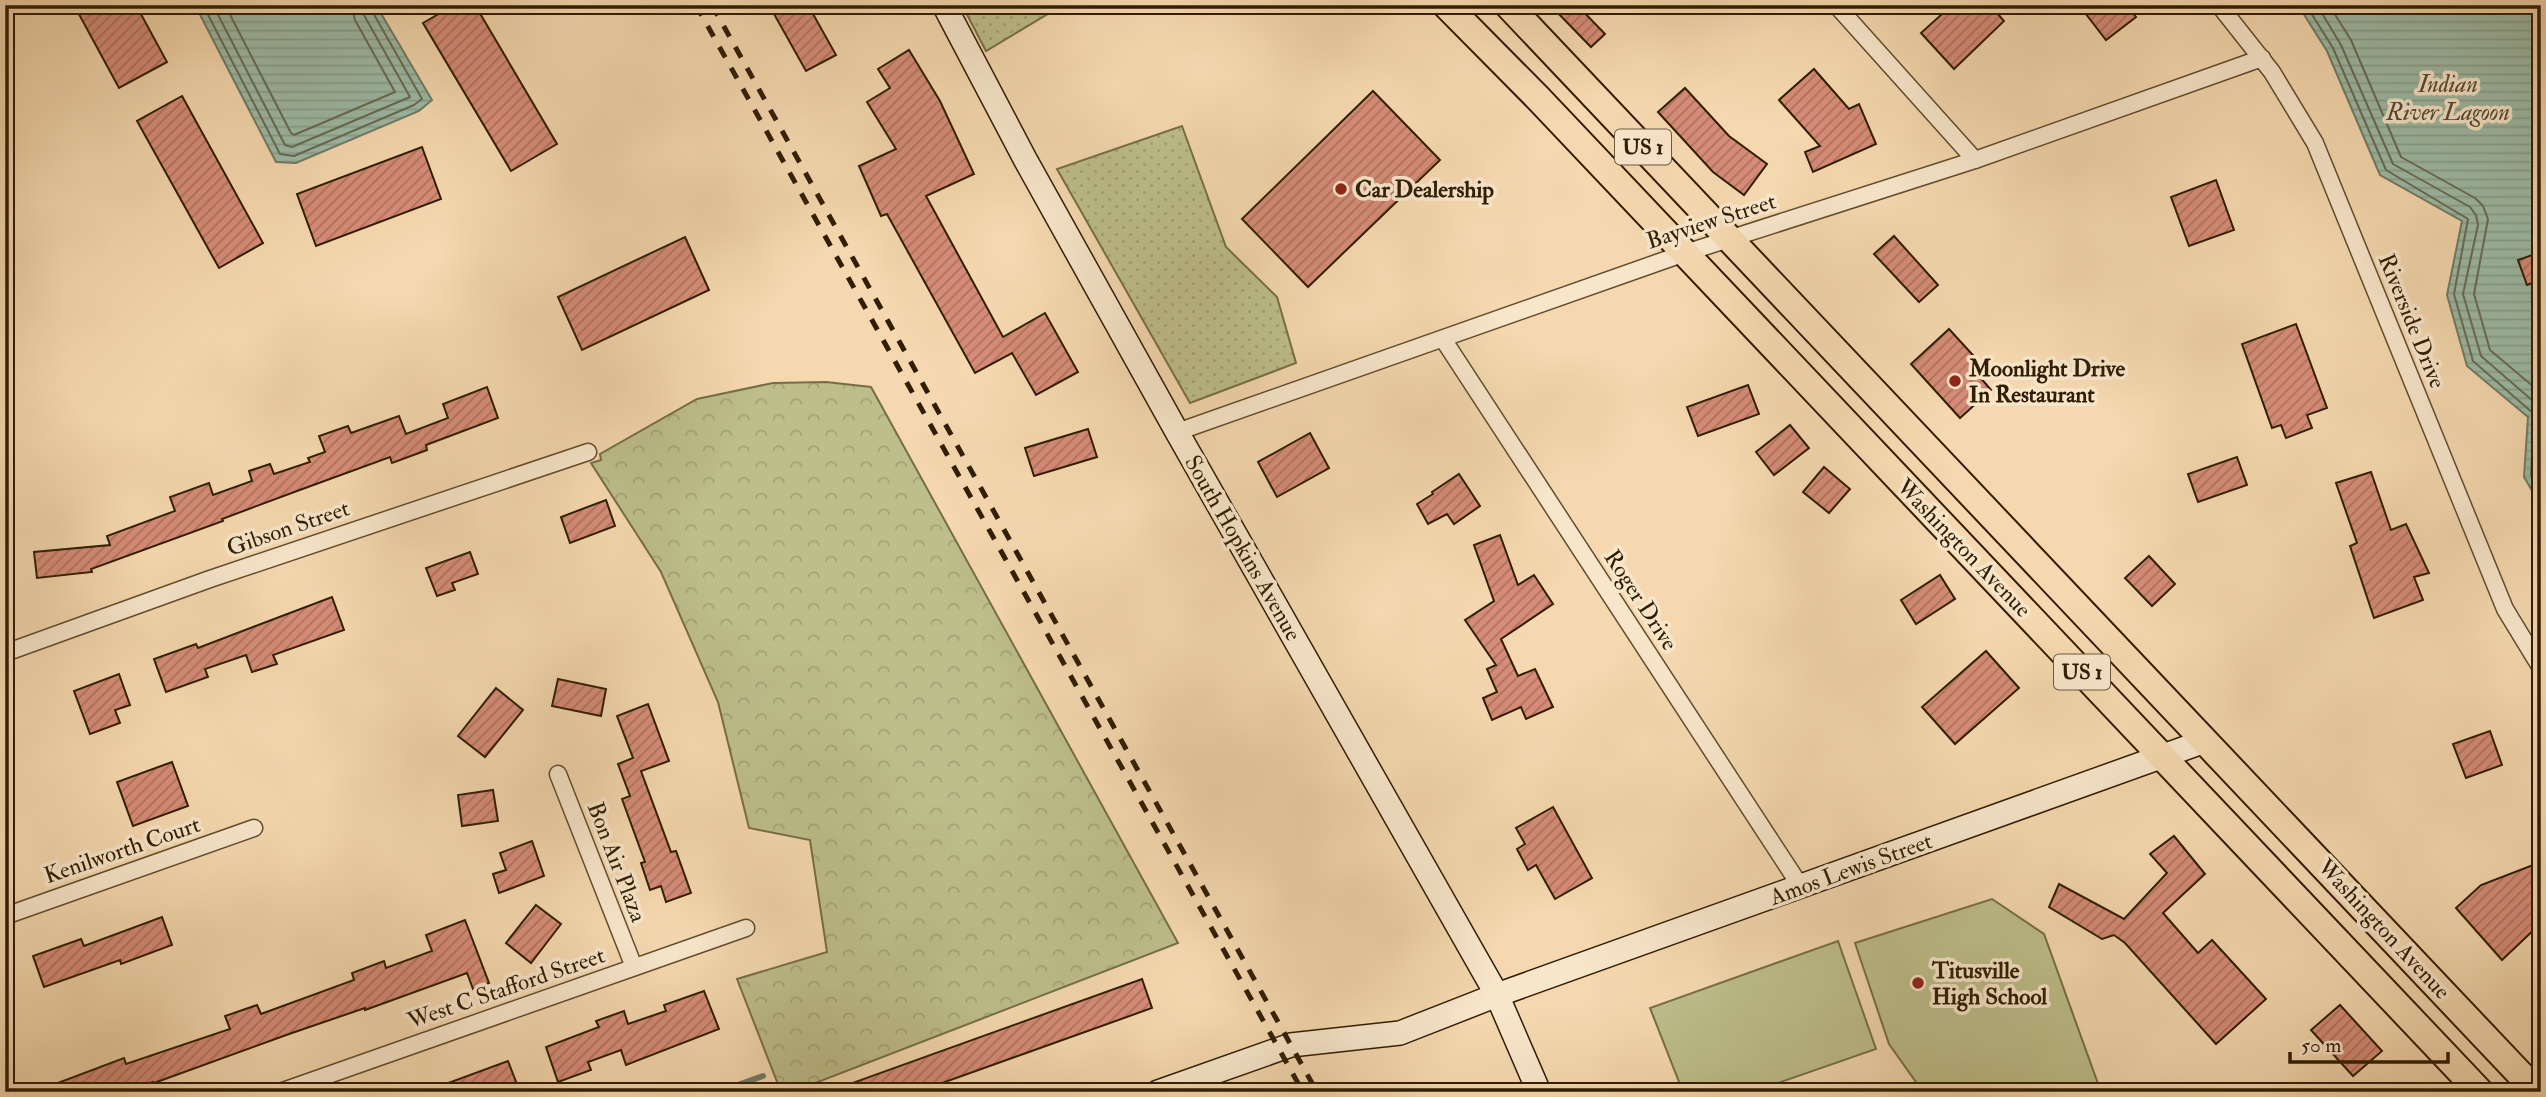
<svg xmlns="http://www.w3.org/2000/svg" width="2546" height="1097" viewBox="0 0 2546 1097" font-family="'IM FELL Double Pica',serif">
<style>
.grass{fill:url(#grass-dots);stroke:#766e46;stroke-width:2}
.forest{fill:url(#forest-crowns);stroke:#766e46;stroke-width:2}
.park{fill:#bdbe8a;stroke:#766e46;stroke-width:2}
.water{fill:url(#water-rules);stroke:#717c65;stroke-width:2}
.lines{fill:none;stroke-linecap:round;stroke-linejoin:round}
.shore{stroke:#666c54;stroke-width:2}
.stream{stroke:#717c65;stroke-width:6}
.building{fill:url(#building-hatch);stroke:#301d02;stroke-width:2}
.street-casing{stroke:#614c2d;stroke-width:19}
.secondary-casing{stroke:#301d02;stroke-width:26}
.primary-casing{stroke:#301d02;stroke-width:30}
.street{stroke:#f8e6cb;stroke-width:16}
.secondary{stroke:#f8e6cb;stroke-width:23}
.primary{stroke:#f5d8af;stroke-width:26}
.rail{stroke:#301d02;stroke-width:5;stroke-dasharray:12 12;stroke-linecap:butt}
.poi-dot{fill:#8f2418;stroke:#f8e6cb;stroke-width:2.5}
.labels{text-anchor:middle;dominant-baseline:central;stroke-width:7;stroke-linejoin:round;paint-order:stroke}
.shield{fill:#f8e6cb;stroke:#6c593e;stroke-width:2}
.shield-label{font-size:21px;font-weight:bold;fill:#301d02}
.poi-label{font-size:23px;font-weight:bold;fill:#301d02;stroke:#f8e6cb;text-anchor:start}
.street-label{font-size:23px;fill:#301d02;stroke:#f8e6cb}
.water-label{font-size:24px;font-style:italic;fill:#514c34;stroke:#f8e6cb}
</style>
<defs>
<pattern id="grass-dots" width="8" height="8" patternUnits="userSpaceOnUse" patternTransform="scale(1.75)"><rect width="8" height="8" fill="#bdbe8a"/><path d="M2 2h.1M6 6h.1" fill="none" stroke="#a3a375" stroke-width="1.8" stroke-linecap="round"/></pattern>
<pattern id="forest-crowns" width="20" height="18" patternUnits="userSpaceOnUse" patternTransform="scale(1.75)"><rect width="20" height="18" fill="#bdbe8a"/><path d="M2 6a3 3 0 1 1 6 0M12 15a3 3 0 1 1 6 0" fill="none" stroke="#a3a375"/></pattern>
<pattern id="water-rules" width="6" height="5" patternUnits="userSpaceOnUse" patternTransform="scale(1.75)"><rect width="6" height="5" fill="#9dbba7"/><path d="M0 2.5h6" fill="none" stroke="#88a08e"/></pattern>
<pattern id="building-hatch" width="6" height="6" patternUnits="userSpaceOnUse" patternTransform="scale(1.75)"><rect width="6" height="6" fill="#d68c78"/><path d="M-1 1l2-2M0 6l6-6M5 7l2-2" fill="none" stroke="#ae7260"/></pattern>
</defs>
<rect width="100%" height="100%" fill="#f5d8af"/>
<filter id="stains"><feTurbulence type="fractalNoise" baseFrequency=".00286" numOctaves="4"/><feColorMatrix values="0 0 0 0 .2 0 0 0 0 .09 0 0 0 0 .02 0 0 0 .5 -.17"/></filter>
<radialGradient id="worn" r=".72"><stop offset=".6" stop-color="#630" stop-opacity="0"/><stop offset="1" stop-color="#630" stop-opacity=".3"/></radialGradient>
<g class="grass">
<polygon points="962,5 1060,5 1061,6 986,51"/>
<polygon points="1182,126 1226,247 1277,297 1296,363 1190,403 1057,169"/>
</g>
<polygon class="forest" points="826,382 871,387 1178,943 792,1092 781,1092 737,979 827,952 810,840 749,828 718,702 661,572 591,463 601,460 600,454 697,399 773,383"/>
<g class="park">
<polygon points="1992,899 2044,934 2101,1092 1923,1092 1889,1044 1855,943"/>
<polygon points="1838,941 1876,1049 1752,1092 1683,1092 1650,1008"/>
</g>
<g class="water">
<polygon points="195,5 376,5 432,100 419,111 296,163 276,162"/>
<polygon points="2298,5 2541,5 2541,506 2524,477 2528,417 2467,366 2447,295 2462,221 2380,175 2327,51"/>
</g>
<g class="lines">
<g class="shore">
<polyline points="203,5 280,154 294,156 414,105 422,99 372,11 371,5"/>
<polyline points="213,5 285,145 292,147 410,97 364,15 362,5"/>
<polyline points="225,5 291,133 294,135 395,92 355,20 351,5"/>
<polyline points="2306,5 2333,48 2386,170 2468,219 2454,294 2473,361 2534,414 2531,475 2541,492"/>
<polyline points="2317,5 2341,45 2393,164 2470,207 2476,215 2478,225 2463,294 2481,356 2541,408"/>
<polyline points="2329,5 2351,40 2401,157 2475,198 2483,206 2488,219 2474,294 2490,350 2541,393"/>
</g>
<polyline class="stream" points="718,1092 763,1076"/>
</g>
<g class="building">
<polygon points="74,5 136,5 167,62 119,88"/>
<polygon points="454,5 475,5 557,144 511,171 423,23"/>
<polygon points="769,5 808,5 836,55 806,71"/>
<polygon points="1550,5 1577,5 1605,34 1591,47"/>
<polygon points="1952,5 1990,5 2004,21 1954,69 1921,33"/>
<polygon points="2079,5 2127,5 2136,17 2106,40"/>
<polygon points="909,50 940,101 974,174 926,196 1003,337 1045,313 1078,372 1036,395 1012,353 975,373 887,214 881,216 859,166 896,149 867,102 890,88 878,69"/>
<polygon points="1814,69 1849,109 1859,104 1876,144 1813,172 1805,152 1820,146 1779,100"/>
<polygon points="1685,88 1729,136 1767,164 1744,195 1713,172 1658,112"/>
<polygon points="1373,91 1440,160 1308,287 1242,219"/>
<polygon points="182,96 263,243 219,268 137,121"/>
<polygon points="422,147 441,199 316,246 297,194"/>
<polygon points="2216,180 2234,230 2189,246 2171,197"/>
<polygon points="1894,236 1938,285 1919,302 1874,254"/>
<polygon points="685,237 709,290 582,350 558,297"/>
<polygon points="2541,252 2541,280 2527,285 2518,260"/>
<polygon points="2296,324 2327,408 2307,415 2312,428 2286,438 2281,425 2272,428 2242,344"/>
<polygon points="1949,329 1981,364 1974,370 1991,390 1960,418 1911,364"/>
<polygon points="1748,385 1759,414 1698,436 1687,407"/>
<polygon points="487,387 498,418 426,445 427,450 392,463 390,457 297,491 222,519 223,521 91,569 92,572 37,578 34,552 110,545 107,536 175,511 170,497 209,483 213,495 252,481 249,471 270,464 274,474 310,462 308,458 325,452 319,436 348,426 351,433 399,416 406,434 448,418 443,404"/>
<polygon points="1790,425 1809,448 1774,475 1756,452"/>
<polygon points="1088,429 1097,457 1034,476 1025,448"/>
<polygon points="1310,433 1329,468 1277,497 1258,462"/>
<polygon points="2237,457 2247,485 2198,502 2188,474"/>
<polygon points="1824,467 1850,489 1829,513 1803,492"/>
<polygon points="2371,472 2391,530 2406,524 2429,573 2414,577 2423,600 2374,618 2350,546 2357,543 2336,483"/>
<polygon points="1459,474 1480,506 1454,524 1447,514 1428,524 1417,504 1433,494 1432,492"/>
<polygon points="606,500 615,526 570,543 561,517"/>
<polygon points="1500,535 1518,585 1534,575 1553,604 1501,639 1518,676 1535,669 1553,707 1526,719 1521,707 1492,720 1483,698 1497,692 1487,669 1496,665 1465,620 1494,601 1474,545"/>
<polygon points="470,552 478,574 452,583 455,590 437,596 426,568"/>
<polygon points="2149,556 2175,584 2152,606 2125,578"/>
<polygon points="1940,575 1955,599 1916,624 1901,600"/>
<polygon points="332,597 344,630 273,655 277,664 252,672 246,655 205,669 208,677 166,692 154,659 196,644 198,648"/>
<polygon points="1986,651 2019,688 1955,744 1922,707"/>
<polygon points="119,674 130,705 115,710 120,723 90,734 74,691"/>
<polygon points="558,679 606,689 601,716 552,706"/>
<polygon points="496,688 523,710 485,757 458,736"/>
<polygon points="648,704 669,761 641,771 671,852 676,851 691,893 666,902 661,886 650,890 641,863 645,862 622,799 630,796 618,764 633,758 617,716"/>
<polygon points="2490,731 2502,765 2466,778 2453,744"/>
<polygon points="172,762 188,806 133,826 117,782"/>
<polygon points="493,790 498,821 462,826 458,795"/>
<polygon points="1553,807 1592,878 1555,899 1536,865 1528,870 1517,849 1525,844 1516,828"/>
<polygon points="2174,836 2205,874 2163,913 2198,953 2212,940 2266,999 2216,1044 2125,943 2114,935 2102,939 2049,907 2059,884 2124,919 2167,873 2150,854"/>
<polygon points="532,841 544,876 499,893 493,874 506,870 500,853"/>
<polygon points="2541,862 2541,923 2502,960 2456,908 2481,885"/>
<polygon points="536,905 561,924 531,963 506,943"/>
<polygon points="162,917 172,945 121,964 120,960 44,987 33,956 81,939 84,946"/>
<polygon points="465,920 489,983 473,989 467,973 365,1010 365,1008 289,1034 154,1083 153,1082 123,1092 42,1092 42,1089 124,1058 126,1064 230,1029 225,1016 257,1005 261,1014 354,980 352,973 384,961 386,968 432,951 426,935"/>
<polygon points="1142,979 1152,1008 917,1092 834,1092 833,1090"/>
<polygon points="704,991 719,1029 626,1065 621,1050 588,1062 591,1070 558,1082 546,1047 599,1027 596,1021 624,1011 628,1024 666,1011 664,1005"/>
<polygon points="2340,1005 2382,1051 2353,1076 2311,1030"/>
<polygon points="508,1061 520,1092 430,1092 429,1090"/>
</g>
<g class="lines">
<defs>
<g id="street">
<polyline points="1836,5 1975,160"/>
<polyline points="2219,5 2272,72 2315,143 2505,609 2541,668"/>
<polyline points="1443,339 1801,887"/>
<polyline points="1177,432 1685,253 1975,160 2262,58"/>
<polyline points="5,653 210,579 588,452"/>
<polyline points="558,774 634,967"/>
<polyline points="5,916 254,828"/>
<polyline points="280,1092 746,928"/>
</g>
<g id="secondary">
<polyline points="944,5 1025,159 1177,432 1497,995 1539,1092"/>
<polyline points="1158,1092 1291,1045 1400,1033 1497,995 2205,741"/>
</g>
<g id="primary">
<polyline points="1446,5 1538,98 2480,1092"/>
<polyline points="1508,5 2537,1092"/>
</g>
</defs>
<use href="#street" class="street-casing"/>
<use href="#secondary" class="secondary-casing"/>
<use href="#primary" class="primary-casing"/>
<use href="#street" class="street"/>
<use href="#secondary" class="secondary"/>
<use href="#primary" class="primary"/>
<g class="rail">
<polyline points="696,5 1303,1092"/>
<polyline points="712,5 1317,1092"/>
</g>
</g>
<g class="poi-dot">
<circle cx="1341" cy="189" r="7"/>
<circle cx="1955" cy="381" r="7"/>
<circle cx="1918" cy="983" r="7"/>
</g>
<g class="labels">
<g class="shield">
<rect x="1615" y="129.5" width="56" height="35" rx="5"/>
<rect x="2054" y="654.5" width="56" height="35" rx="5"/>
</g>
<g class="shield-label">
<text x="1643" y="147">US 1</text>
<text x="2082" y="672">US 1</text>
</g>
<g class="poi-label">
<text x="1355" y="189">Car Dealership</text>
<text x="1969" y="368">Moonlight Drive<tspan x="1969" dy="26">In Restaurant</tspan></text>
<text x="1932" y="970">Titusville<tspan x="1932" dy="26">High School</tspan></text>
</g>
<g class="street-label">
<text transform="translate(1711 221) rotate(-18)">Bayview Street</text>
<text transform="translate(2412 321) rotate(68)">Riverside Drive</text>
<text transform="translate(288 528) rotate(-19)">Gibson Street</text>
<text transform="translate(1243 548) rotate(60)">South Hopkins Avenue</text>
<text transform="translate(1964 548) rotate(46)">Washington Avenue</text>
<text transform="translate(1641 600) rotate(57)">Roger Drive</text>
<text transform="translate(122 850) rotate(-19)">Kenilworth Court</text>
<text transform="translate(617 862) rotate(69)">Bon Air Plaza</text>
<text transform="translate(1851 869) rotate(-20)">Amos Lewis Street</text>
<text transform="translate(2384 929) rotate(47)">Washington Avenue</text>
<text transform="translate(506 988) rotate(-19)">West C Stafford Street</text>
</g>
<g class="water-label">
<text x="2448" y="84">Indian<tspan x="2448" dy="28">River Lagoon</tspan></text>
</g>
</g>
<rect width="2546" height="1097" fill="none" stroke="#f5d8af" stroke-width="28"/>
<rect x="7" y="7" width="2532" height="1083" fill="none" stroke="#301d02" stroke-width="3.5"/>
<rect x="14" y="14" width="2518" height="1069" fill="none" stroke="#301d02" stroke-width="2"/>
<path d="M2290 1052v10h158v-10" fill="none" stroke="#301d02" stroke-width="3.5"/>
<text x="2301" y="1052" font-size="21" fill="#301d02" stroke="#f8e6cb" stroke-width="5" paint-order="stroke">50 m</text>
<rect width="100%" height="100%" filter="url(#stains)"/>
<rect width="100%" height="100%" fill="url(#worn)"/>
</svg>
